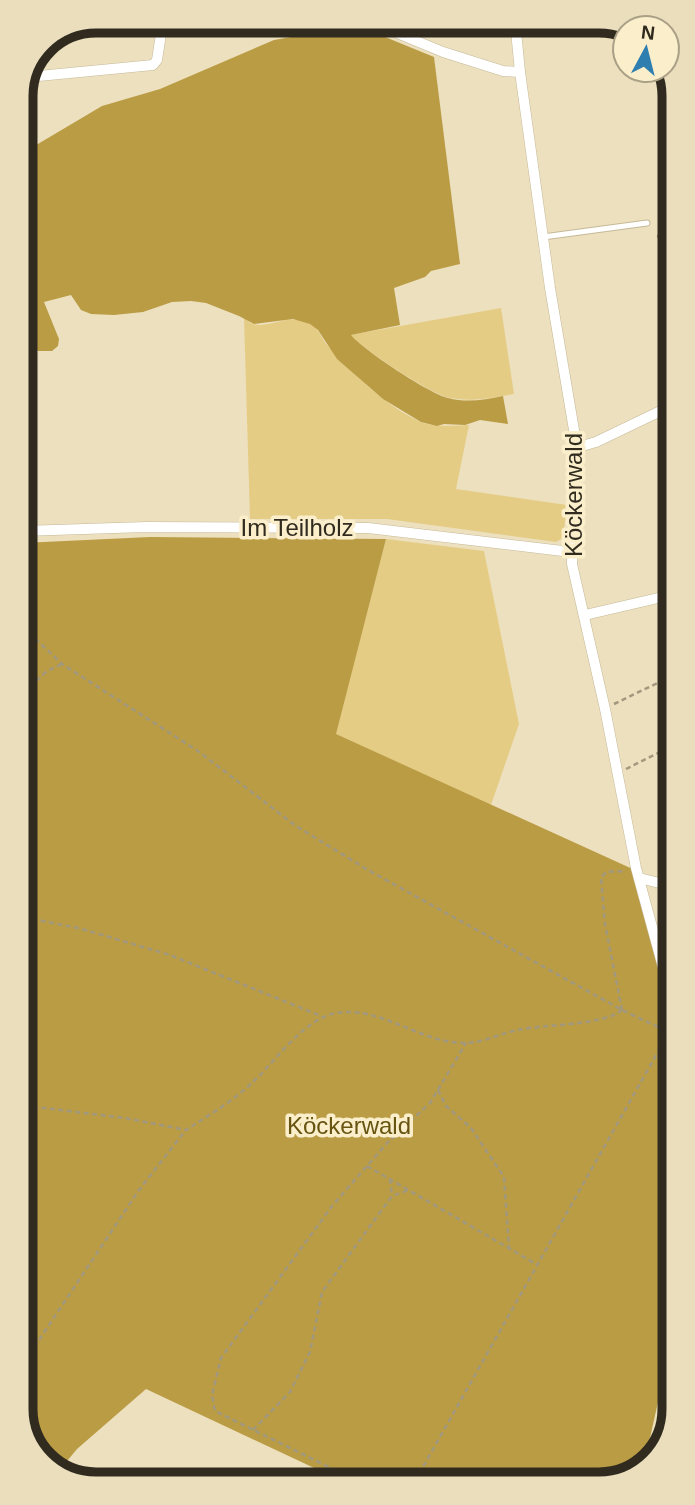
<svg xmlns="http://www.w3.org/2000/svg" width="695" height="1505" viewBox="0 0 695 1505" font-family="Helvetica,sans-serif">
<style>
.green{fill:#e5cc85}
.forest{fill:#ba9c45}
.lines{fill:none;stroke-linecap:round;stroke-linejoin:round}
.service-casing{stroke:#c5b998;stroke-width:7}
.minor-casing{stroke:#c5b998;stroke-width:11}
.path{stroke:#a1987e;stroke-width:2.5;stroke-dasharray:5 3.5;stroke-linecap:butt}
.service{stroke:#fff;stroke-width:5}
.minor{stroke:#fff;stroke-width:10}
.labels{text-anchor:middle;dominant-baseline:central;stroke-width:7;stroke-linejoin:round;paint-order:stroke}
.street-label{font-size:24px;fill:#302b1e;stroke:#faeecb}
.park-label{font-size:24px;fill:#685411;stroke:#faeecb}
.rim{fill:none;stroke:#302b1e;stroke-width:9}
</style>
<rect width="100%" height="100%" fill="#ede0be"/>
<g class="green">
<path d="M501,308L514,394C491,398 474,402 450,398C432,395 363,349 350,335Z"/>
<path d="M244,318C247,320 250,323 253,324C271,329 290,311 312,325C320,330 322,340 328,346C354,374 385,406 421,422C432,427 456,426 469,425L456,489L567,505L563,538L556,542L387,519H250Z"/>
<polygon points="386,539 484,551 519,724 491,805 335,734"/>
</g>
<g class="forest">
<path d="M338,21H346L434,57L460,264L431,271L425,277L394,288L400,325L351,335C363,350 430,394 448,398C466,403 485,400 503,396L508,424L480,420L465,425L444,424L437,426L421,422L383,399L337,359L318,330L310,324L293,319L254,324L239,316L206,303L191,301L172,302L143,312L114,315L91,314L81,310L71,295L44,302L59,339L58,346L52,351H38L22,326L21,154L102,106L160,89L274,40L320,32Z"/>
<path d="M150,537L386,539L336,734L637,871L673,1015L674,1330L644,1465L628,1476L528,1481L344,1482L146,1389L77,1449L58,1472C49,1468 29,1444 26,1434C22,1424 25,1410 31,1402L25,1398L22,543Z"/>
</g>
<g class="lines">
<defs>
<polyline id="service" points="543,237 647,223"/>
<g id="minor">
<polyline points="368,21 443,52 503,71 520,72"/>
<polyline points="518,21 516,31 520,72 550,288 574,430 572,564 605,709 636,868 673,1004"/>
<polyline points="28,77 153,65 157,60 163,21"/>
<polyline points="575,448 596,442 671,406"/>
<polyline points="22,531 146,527 368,528 571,552"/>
<polyline points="585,615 671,595"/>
<polyline points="639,878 672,886"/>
</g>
</defs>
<use href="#service" class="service-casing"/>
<use href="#minor" class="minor-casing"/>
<g class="path">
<polyline points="670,224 668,232 658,236 670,263"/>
<polyline points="23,627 62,664 198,751 296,826 368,870 622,1010 673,1034"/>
<polyline points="23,689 26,690 47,671 62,664"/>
<polyline points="614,704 672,676"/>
<polyline points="626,769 672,746"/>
<polyline points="24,917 82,929 170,955 321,1016"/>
<polyline points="622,1010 605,924 601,878 606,872 626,871"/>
<polyline points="438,1090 446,1106 471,1128 504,1177 509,1248"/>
<polyline points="24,1106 36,1107"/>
<path d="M24,1123L36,1107L125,1118L186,1130C209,1115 235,1100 255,1080C277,1059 304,1019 336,1013C380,1005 421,1044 466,1043C482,1043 501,1033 518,1030C544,1024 602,1026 622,1010"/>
<polyline points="367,1166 536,1264"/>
<polyline points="390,1179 392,1196"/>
<polyline points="25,1361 139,1190 185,1131"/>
<polyline points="253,1430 290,1392 310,1352 322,1292 392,1196 409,1190"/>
<polyline points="415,1481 659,1050 673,1043"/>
<polyline points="359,1482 215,1411 212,1395 221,1358 332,1206 388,1142 430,1103 466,1043"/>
</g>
<use href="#service" class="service"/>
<use href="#minor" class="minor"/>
</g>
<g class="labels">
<g class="street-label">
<text transform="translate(573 495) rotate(-90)">Köckerwald</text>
<text x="297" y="527">Im Teilholz</text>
</g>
<g class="park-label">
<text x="349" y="1125">Köckerwald</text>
</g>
</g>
<path d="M0 0H695V1505H0ZM96 33H599A63 63 0 0 1 662 96V1409A63 63 0 0 1 599 1472H96A63 63 0 0 1 33 1409V96A63 63 0 0 1 96 33Z" fill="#eadebd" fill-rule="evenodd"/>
<path class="rim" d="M96 33H599A63 63 0 0 1 662 96V1409A63 63 0 0 1 599 1472H96A63 63 0 0 1 33 1409V96A63 63 0 0 1 96 33Z"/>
<g transform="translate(646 49) rotate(7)"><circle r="33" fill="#faeecb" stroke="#a9a086" stroke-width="2"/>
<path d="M0-5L12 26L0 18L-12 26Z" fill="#2f7eb0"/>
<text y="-10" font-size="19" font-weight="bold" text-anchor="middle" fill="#302b1e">N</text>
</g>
</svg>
